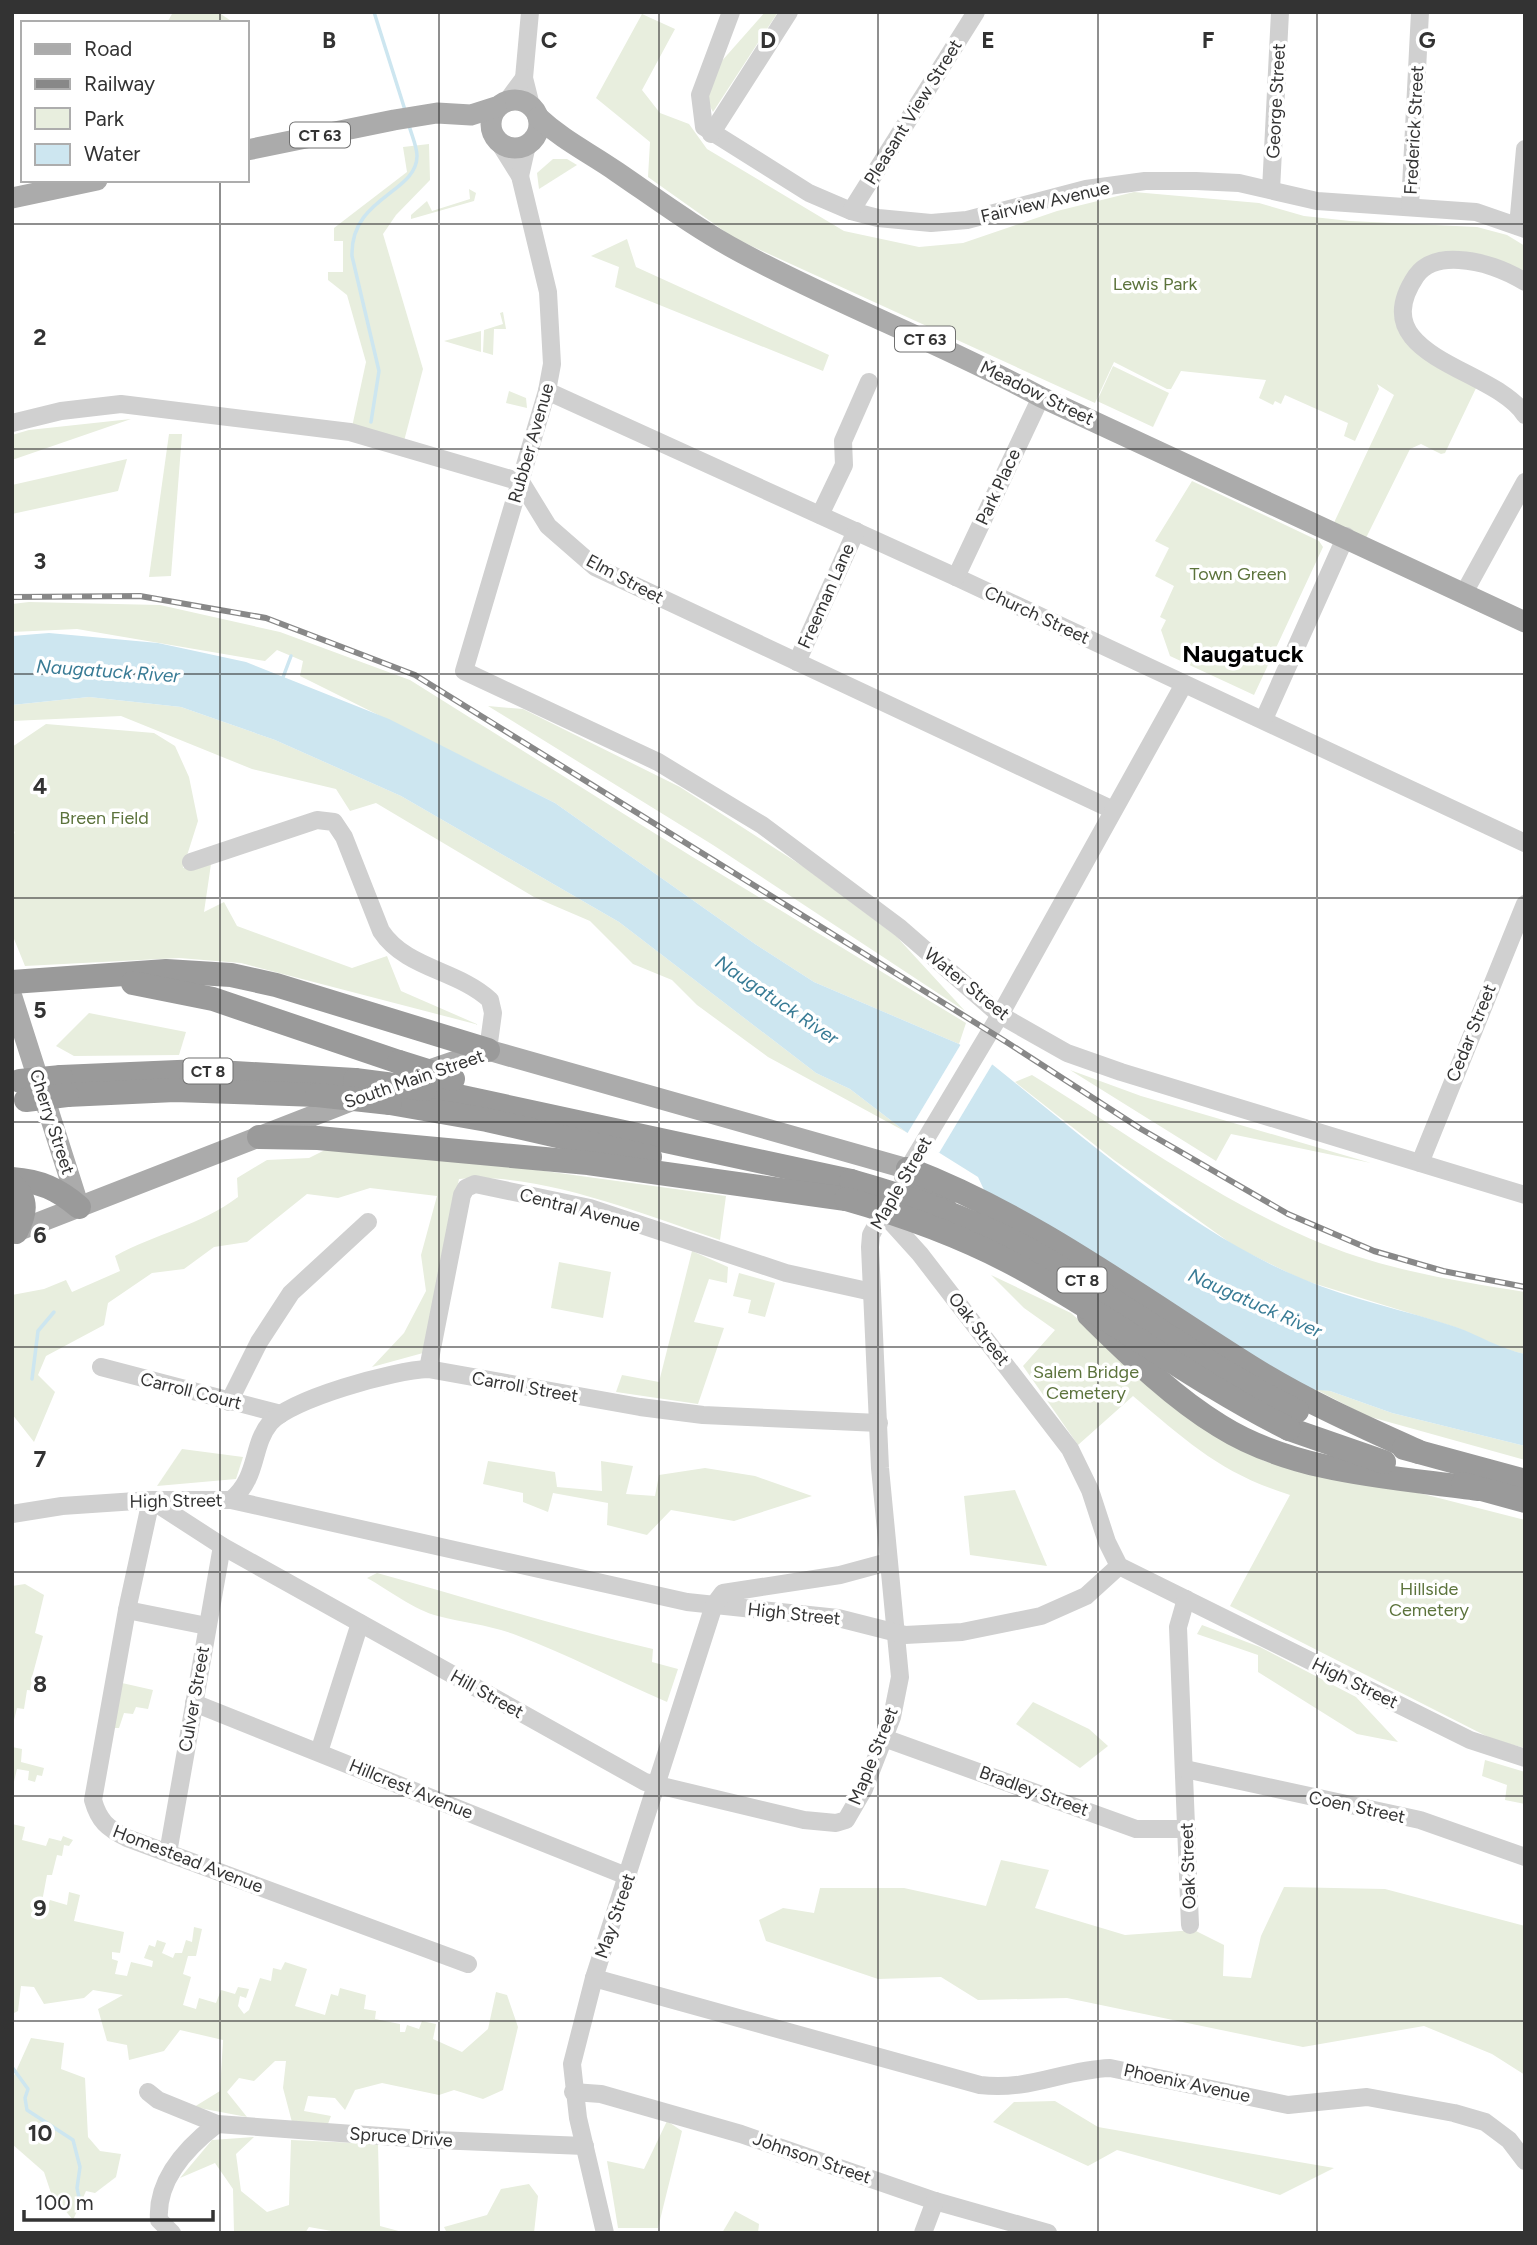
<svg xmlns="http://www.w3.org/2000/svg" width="1537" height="2245" viewBox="0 0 1537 2245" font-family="Figtree,sans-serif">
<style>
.green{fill:#e8eede}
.water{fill:#cde6f0}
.pier{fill:#fff}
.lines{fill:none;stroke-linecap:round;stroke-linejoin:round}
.stream{stroke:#cde6f0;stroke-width:3.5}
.minor{stroke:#d0d0d0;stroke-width:18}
.major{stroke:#ababab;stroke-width:21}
.highway{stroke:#9a9a9a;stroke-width:24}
.rail-casing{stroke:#888;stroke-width:6}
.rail{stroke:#fff;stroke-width:3.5;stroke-dasharray:10;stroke-linecap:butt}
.highway-bridge{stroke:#9a9a9a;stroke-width:24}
.grid{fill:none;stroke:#333;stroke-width:2;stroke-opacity:0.55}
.labels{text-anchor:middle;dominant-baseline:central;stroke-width:7;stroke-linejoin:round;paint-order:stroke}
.shield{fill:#fff;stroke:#707070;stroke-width:2}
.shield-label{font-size:16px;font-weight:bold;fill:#333}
.street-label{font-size:18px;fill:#333;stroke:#fff}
.park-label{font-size:18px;fill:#5c733c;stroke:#fff}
.water-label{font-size:19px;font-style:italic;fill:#387b95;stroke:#fff}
.district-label{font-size:24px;font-weight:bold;fill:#000;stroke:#fff}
.grid-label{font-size:23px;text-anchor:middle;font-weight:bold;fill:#333;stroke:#fff;stroke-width:7;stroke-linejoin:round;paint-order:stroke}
</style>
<rect width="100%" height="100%" fill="#fff"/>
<g class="green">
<polygon points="173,12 218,12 234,23 167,23"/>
<polygon points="765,12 778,12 713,112 706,99 720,63"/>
<polygon points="642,14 675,29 642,90 660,113 689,124 707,149 844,231 919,247 963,243 1057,211 1134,192 1259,203 1304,216 1350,221 1477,227 1507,235 1525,246 1525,275 1443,253 1418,261 1405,283 1398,315 1477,386 1445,453 1441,454 1421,444 1410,449 1363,544 1331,529 1394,395 1377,384 1379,389 1355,441 1344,436 1348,423 1285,395 1281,404 1275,401 1273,405 1259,398 1266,380 1181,371 1171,389 1167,389 1114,362 1095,403 734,238 648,177 650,142 596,98"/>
<polygon points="429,144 430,180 396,215 383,234 423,369 404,441 352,427 366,362 347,295 328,280 328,272 343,272 343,241 334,241 334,228 407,172 403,147"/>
<polygon points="553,159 567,159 577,165 539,189 537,173"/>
<polygon points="469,189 476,193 474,201 411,219 411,215 427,201 432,211 470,199"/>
<polygon points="627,239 636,267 829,355 823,371 615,287 619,267 591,256"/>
<polygon points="503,312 506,329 494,329 493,355 483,352 484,330 503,324 500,313"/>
<polygon points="481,331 481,352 444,341"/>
<polygon points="1113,366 1169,393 1153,427 1097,401"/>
<polygon points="509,391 526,398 527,408 506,403"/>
<polygon points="131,419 12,460 12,435 29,430"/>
<polygon points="169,434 182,434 171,576 149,577"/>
<polygon points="127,459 118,491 12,514 12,485"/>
<polygon points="1192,481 1319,541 1323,547 1254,695 1170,656 1161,630 1166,620 1160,617 1174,586 1155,576 1169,548 1155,541"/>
<polygon points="29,602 160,605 280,632 410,680 691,856 966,1023 959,1044 814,982 755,944 555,803 300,676 303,661 277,650 265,661 77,629 12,632 12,604"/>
<polygon points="89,697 181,707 275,740 401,796 619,922 816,1073 850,1089 906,1132 768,1057 697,1005 672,980 633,964 590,921 534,897 376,803 350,811 336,789 252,769 121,716 12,721 12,705"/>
<polygon points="488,706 523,709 680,787 804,867 896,936 965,1011 713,845"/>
<polygon points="46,724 154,733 175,746 189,777 198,821 183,868 211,864 204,912 224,902 237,926 352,968 387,956 401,991 479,1025 241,963 179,958 25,966 12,934 12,830 15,834 12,824 12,747"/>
<polygon points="89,1013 186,1032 179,1055 74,1056 56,1046"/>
<polygon points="1070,1070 1141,1096 1371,1163 1231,1134 1216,1161"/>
<path d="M1032,1075C1125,1132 1221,1203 1323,1244C1387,1270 1456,1281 1525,1292V1354L1507,1350L1458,1328L1303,1280L1236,1247L1114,1160L1015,1082Z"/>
<path d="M329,1148L420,1154L726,1196L720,1240C646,1215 537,1171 459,1179L423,1353L372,1367L404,1333L426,1291L421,1255L437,1196L370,1188L338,1198L307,1194L247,1242L214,1247L184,1269L152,1273L108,1303L104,1325L46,1356L38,1375L55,1392L34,1442L12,1414V1295L44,1289L66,1280L72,1292L120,1271L115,1256C155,1234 201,1225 238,1197L237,1178L267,1160L309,1158Z"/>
<polygon points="692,1251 728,1267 727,1283 709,1279 694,1322 724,1328 698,1404 616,1392 622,1375 659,1382"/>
<polygon points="559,1262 611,1272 603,1318 551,1308"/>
<polygon points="739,1273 775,1283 765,1317 748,1313 751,1300 733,1296"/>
<path d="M991,1275L1071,1313L1172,1403L1264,1461L1423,1494L1525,1520V1748L1494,1740L1230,1606L1290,1495C1220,1473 1188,1442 1133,1396L1078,1445L1023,1366L1055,1330L1024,1308Z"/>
<polygon points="1315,1389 1330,1391 1392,1413 1525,1446 1525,1460 1367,1416"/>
<polygon points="182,1449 243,1457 236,1479 157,1486"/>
<polygon points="488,1461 555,1472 557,1487 602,1491 601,1461 633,1466 626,1494 655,1496 659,1475 705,1468 755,1476 812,1496 734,1521 671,1510 647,1535 607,1525 608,1503 553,1493 548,1512 523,1502 523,1493 483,1484"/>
<polygon points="1015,1490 1047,1566 970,1555 964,1496"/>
<path d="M377,1573C469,1598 560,1628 653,1649L652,1662L678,1669L667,1702C616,1680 567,1654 516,1635C490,1625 464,1623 438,1616C414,1610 389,1590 367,1578Z"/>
<polygon points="25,1584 44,1595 35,1633 43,1636 31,1681 38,1684 37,1691 27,1690 24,1709 17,1708 12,1728 12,1586"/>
<polygon points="1202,1625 1260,1647 1356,1697 1398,1742 1357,1734 1258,1672 1258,1655 1197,1634"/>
<polygon points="122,1683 153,1690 148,1709 136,1707 133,1714 124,1713 119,1728 114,1728"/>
<polygon points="1033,1702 1089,1729 1108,1746 1080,1768 1016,1724"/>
<polygon points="12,1747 22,1749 21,1762 44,1768 42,1776 37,1775 35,1782 28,1780 29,1771 17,1769 12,1790"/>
<polygon points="1485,1760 1525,1772 1525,1804 1505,1800 1507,1785 1482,1776"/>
<polygon points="12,1824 25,1827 22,1840 46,1846 49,1838 61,1841 63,1836 73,1840 69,1846 64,1845 62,1856 57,1855 52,1875 47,1875 41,1907 47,1908 50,1900 67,1905 69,1892 80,1895 74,1921 124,1932 120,1953 112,1952 112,1959 118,1961 115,1974 127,1976 131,1962 152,1967 153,1961 144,1958 149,1945 155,1947 157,1940 166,1943 162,1953 173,1958 175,1953 182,1953 186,1940 192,1942 194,1927 202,1929 196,1956 188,1956 183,1974 191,1977 183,2005 196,2009 199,1998 216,2003 221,1990 235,1994 238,1987 249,1989 246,1998 240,1996 238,2006 244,2014 249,2010 260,1978 271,1981 273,1968 281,1970 285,1962 307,1969 295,2006 325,2015 331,1994 338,1996 340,1988 366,1995 364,2009 376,2011 375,2019 400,2024 400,2032 405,2032 407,2025 419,2029 422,2021 436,2024 433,2039 462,2052 488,2029 496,1992 507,1995 518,2027 503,2090 483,2099 454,2090 439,2095 382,2083 355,2090 345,2110 335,2098 308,2096 304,2111 331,2116 326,2129 293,2126 283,2088 286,2061 275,2061 254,2081 239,2078 227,2092 247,2117 194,2107 220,2091 223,2040 180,2030 164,2051 129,2060 127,2045 107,2041 98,2009 123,1995 93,1990 84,1998 44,2004 34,1987 21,1986 18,2011 12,2014"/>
<polygon points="1001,1860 1049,1870 1035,1908 1125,1935 1194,1930 1224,1945 1223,1976 1251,1978 1261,1936 1284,1887 1385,1889 1525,1926 1525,2075 1492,2054 1424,2026 1303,2047 1067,1998 978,2000 941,1977 878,1979 766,1941 759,1920 783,1908 814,1913 820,1888 904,1888 986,1906"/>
<polygon points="31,2038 64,2043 61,2069 85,2078 88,2137 100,2151 121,2154 116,2177 95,2193 86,2191 73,2220 51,2193 44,2172 12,2144 12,2080"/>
<polygon points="1055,2101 1098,2127 1334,2168 1280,2195 1117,2150 1088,2166 993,2122 1014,2102"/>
<polygon points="667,2121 682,2131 658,2228 618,2228 607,2161 644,2169"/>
<polygon points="254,2137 236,2154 241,2191 267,2212 289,2205 291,2140 378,2144 380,2226 406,2233 343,2233 309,2227 305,2233 234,2233 233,2189 215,2163 180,2178 212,2140"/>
<polygon points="529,2184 538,2196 534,2233 447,2233 444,2227 487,2215 501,2189"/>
<polygon points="735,2211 759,2224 758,2233 722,2233"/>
</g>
<path class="water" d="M49,633L158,643L246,662L389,719L555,803L755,944L814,982L959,1044L993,1065C1088,1141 1190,1232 1303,1279C1352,1300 1405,1310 1456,1327C1479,1335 1500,1349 1525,1354V1446L1392,1413L1330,1391L1306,1389L985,1192L978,1177L906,1132L850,1089L816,1073L619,922L401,796L275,740L181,707L89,697L12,705V636Z"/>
<polygon class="pier" points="961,1044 993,1063 939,1153 907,1134"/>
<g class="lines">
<g class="stream">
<polyline points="374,12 405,110"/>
<path d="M371,422L379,371L352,256C350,197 417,193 417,156C417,146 411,134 409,125"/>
<polyline points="282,680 291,656"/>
<polyline points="32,1379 38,1331 54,1312"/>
<polyline points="12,2067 28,2089 25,2098 27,2110 73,2140 80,2167 77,2188 80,2202"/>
</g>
<g class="minor">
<polyline points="530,12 524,78 531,106"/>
<polyline points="731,12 700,95 704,127 809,193 851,211 878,218 931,223 967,220 1086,189 1145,181 1196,181 1239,183 1317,201 1476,212 1525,229"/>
<polyline points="507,101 524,78"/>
<polyline points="711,134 789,12"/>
<polyline points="500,144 520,176 548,292 552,364 547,391 464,671 658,762 762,825 900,928 1000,1015 1067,1053 1121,1072 1525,1195"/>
<polyline points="520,176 527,145"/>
<polyline points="1271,190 1280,12"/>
<polyline points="1410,206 1420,12"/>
<polyline points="851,211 976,12"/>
<polyline points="1518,226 1525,149"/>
<path d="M1525,282C1506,270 1481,261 1459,260C1443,259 1426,262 1416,276C1361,358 1494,367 1525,415"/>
<polyline points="547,391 956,577 1525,843"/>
<polyline points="12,423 61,411 121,404 350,432 521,482 548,526 595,567 1113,810"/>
<polyline points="820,515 844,465 843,441 869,382"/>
<polyline points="956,577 1041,397"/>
<polyline points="1464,593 1525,482"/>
<polyline points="797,662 856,531"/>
<polyline points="1264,719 1346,536"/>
<path d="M191,862L317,820L334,822L344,837L381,931C406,969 458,970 490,1000L493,1013L488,1050"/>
<polyline points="1420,1163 1525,904"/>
<polyline points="903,1177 1000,1015 1184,684"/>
<polyline points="882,1212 920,1254 1070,1449 1090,1490 1107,1542 1119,1566 1470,1740 1525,1758"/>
<polyline points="101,1367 281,1414"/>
<polyline points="428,1369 462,1195 466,1188 475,1184 590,1208 786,1273 872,1292"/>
<polyline points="229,1402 259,1342 291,1293 368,1222"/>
<polyline points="151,1500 222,1546 645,1782 804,1820 836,1823 846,1820 864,1789 892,1717 900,1677 880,1468 870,1247 871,1235 889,1201"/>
<path d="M151,1500L127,1610L93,1800C99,1821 107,1828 127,1838L468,1964"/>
<path d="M231,1500C259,1477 251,1446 270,1423C290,1399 395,1370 428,1369L640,1407L703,1415L879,1423"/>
<polyline points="12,1514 62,1506 151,1500 231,1500 687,1602 838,1618 905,1635 962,1632 1041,1616 1086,1596 1119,1566"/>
<polyline points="1186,1599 1178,1627 1190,1925"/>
<polyline points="127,1610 207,1626"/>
<polyline points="194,1703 629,1877"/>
<polyline points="884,1738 1136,1829 1187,1829"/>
<polyline points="319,1752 360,1623"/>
<polyline points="1185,1769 1420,1820 1525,1857"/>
<polyline points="168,1853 222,1546"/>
<path d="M594,1978L980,2085C1030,2091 1062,2070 1110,2068L1288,2105L1367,2097L1454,2113L1485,2122L1509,2140L1525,2161"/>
<polyline points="148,2092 158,2100 217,2124 436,2140 585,2146"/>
<polyline points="573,2092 601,2094 741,2134 935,2201 1048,2233"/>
<path d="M172,2233L159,2220C156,2180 187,2147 217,2124"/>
<polyline points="605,2233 578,2118 572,2064 594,1978 714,1605 723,1593 840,1575 888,1562"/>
<polyline points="923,2233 935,2201"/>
</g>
<g class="major">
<circle cx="515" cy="124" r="24"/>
<path d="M538,117C564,141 588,152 617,172C658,200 697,229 742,253C839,305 943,344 1041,397L1525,622"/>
<polyline points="247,150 394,120 437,113 471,115 496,107"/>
<polyline points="12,198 97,180"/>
<polyline points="12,997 79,1207"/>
<polyline points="418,1074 488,1050 908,1169"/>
<polyline points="12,1233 356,1099"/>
</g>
<g class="highway">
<polyline points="12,982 166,971 231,975 276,985 488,1050"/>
<polyline points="133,983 213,999 399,1062"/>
<polyline points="61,1077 201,1071 355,1080"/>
<polyline points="425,1089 851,1181"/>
<polyline points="67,1095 175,1090 317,1095"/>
<polyline points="390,1103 487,1120 650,1157"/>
<polyline points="259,1137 318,1138 588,1163 846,1199"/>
<polyline points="908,1169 922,1193 945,1208"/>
<path d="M908,1169C1034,1217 1143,1300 1257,1371C1309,1403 1364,1427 1419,1452"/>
<path d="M12,1179C40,1181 58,1189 79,1207"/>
<path d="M12,1185C29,1200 25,1214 16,1232"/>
<path d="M1089,1315C1130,1355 1171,1396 1220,1426C1295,1473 1393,1477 1479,1489"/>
<polyline points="1289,1429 1384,1462"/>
<polyline points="1404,1448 1525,1481"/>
<polyline points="1463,1484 1525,1501"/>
</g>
<defs>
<polyline id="rail" points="12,597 140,596 266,618 415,675 1008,1043 1141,1129 1288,1214 1374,1251 1443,1271 1525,1287"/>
</defs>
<use href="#rail" class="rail-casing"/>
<use href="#rail" class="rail"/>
<g class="highway-bridge">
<polyline points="399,1062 453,1079"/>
<polyline points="355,1080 425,1089"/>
<polyline points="20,1081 61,1077"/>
<polyline points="317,1095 390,1103"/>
<polyline points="26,1100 67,1095"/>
<path d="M851,1181C915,1199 977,1221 1035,1253C1124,1303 1205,1366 1297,1411"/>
<path d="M846,1199C906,1216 964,1237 1019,1267C1111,1317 1194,1382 1289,1429"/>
</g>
</g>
<path class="grid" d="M220,12V23M439,12V2233M659,12V2233M878,12V2233M1098,12V2233M1317,12V2233M220,180V2233M12,224H1525M12,449H1525M12,674H1525M12,898H1525M12,1122H1525M12,1347H1525M12,1572H1525M12,1796H1525M12,2021H1525"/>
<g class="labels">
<g class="shield">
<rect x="290" y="122.5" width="60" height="25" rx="5"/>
<rect x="895" y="326.5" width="60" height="25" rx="5"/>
<rect x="183.5" y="1058.5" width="49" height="25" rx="5"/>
<rect x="1057.5" y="1267.5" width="49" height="25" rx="5"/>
</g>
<g class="shield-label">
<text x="320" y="135">CT 63</text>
<text x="925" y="339">CT 63</text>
<text x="208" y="1071">CT 8</text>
<text x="1082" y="1280">CT 8</text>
</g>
<g class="street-label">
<text transform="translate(1276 101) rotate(-87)">George Street</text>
<text transform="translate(913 112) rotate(-58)">Pleasant View Street</text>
<text transform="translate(1414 130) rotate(-87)">Frederick Street</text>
<text transform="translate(1045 202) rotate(-13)">Fairview Avenue</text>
<text transform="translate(1037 393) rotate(26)">Meadow Street</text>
<text transform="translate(531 443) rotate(-74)">Rubber Avenue</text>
<text transform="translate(998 487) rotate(-65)">Park Place</text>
<text transform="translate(625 579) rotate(28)">Elm Street</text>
<text transform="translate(826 596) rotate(-66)">Freeman Lane</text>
<text transform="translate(1037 615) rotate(25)">Church Street</text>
<text transform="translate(967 984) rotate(39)">Water Street</text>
<text transform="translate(1471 1033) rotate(-68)">Cedar Street</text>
<text transform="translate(414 1079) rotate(-19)">South Main Street</text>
<text transform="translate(52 1122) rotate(72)">Cherry Street</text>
<text transform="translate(901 1183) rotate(-60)">Maple Street</text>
<text transform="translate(580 1210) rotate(15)">Central Avenue</text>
<text transform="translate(979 1329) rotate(52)">Oak Street</text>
<text transform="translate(525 1387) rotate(10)">Carroll Street</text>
<text transform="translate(191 1391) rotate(14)">Carroll Court</text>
<text transform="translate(176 1501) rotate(-1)">High Street</text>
<text transform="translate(794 1614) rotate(6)">High Street</text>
<text transform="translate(1355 1683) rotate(26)">High Street</text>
<text transform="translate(487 1694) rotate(29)">Hill Street</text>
<text transform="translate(194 1699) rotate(-80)">Culver Street</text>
<text transform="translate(873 1756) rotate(-68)">Maple Street</text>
<text transform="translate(411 1789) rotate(22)">Hillcrest Avenue</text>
<text transform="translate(1034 1791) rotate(20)">Bradley Street</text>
<text transform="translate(1357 1807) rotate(12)">Coen Street</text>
<text transform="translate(188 1859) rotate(21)">Homestead Avenue</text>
<text transform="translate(1188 1866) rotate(-92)">Oak Street</text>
<text transform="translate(615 1916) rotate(-71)">May Street</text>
<text transform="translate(1187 2083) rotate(12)">Phoenix Avenue</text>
<text transform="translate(401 2137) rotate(4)">Spruce Drive</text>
<text transform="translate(812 2158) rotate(19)">Johnson Street</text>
</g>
<g class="park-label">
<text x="1155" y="284">Lewis Park</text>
<text x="1238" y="574">Town Green</text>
<text x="104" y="818">Breen Field</text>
<text x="1086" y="1372">Salem Bridge<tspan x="1086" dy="21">Cemetery</tspan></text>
<text x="1429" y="1589">Hillside<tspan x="1429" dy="21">Cemetery</tspan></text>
</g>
<g class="water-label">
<text transform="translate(108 671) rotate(4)">Naugatuck River</text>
<text transform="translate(777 1000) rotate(34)">Naugatuck River</text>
<text transform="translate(1255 1303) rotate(24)">Naugatuck River</text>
</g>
<g class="district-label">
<text x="1243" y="653">Naugatuck</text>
</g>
</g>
<g class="grid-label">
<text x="329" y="48">B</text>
<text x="549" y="48">C</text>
<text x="768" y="48">D</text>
<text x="988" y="48">E</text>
<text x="1208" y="48">F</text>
<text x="1427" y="48">G</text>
<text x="40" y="345">2</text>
<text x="40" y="569">3</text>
<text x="40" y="794">4</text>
<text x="40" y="1018">5</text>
<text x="40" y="1243">6</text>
<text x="40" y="1467">7</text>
<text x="40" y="1692">8</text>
<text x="40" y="1916">9</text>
<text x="40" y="2141">10</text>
</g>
<rect width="1537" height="2245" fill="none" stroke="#333333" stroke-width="28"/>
<rect x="21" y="21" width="228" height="161" fill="#ffffff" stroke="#adadad" stroke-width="2"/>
<rect x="35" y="44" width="35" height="10" fill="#ababab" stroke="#adadad" stroke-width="2"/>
<text x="84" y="56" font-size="21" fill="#333333">Road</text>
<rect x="35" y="79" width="35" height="10" fill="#888888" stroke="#adadad" stroke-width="2"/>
<text x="84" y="91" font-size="21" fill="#333333">Railway</text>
<rect x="35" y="108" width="35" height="21" fill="#e8eede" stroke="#adadad" stroke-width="2"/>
<text x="84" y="126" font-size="21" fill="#333333">Park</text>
<rect x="35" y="144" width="35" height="21" fill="#cde6f0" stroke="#adadad" stroke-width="2"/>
<text x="84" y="161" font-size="21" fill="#333333">Water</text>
<path d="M24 2210v10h189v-10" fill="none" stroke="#333333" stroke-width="3.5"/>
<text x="35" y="2210" font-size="21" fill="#333333" stroke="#ffffff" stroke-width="5" paint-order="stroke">100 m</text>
</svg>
